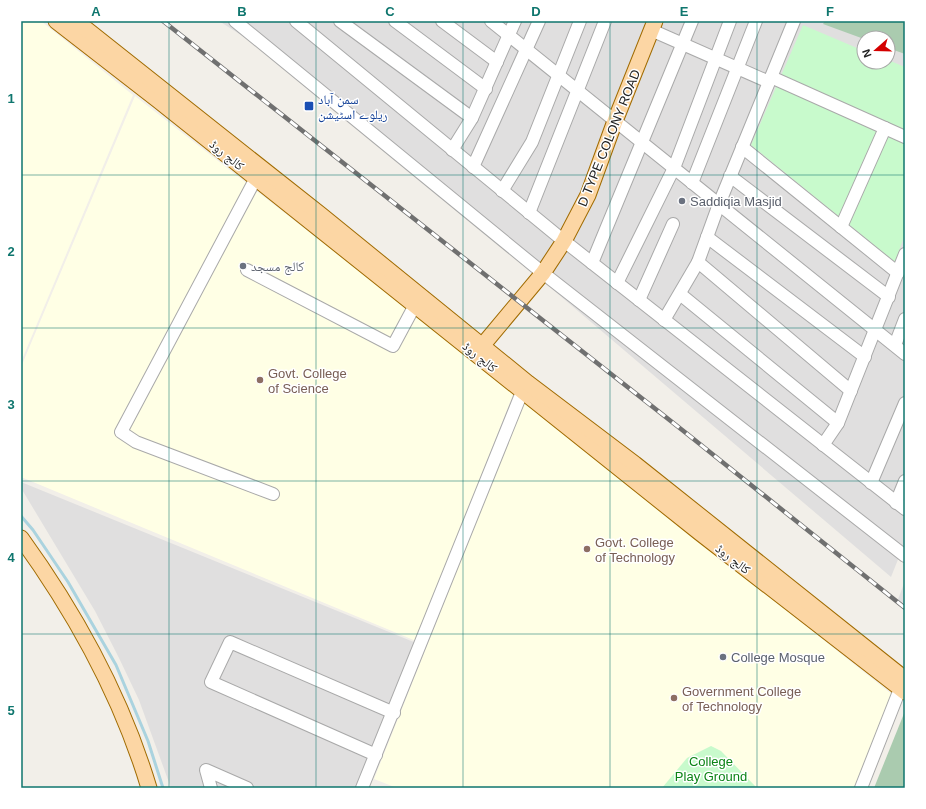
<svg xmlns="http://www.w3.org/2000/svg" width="926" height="809" viewBox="0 0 926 809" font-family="Arial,'Noto Naskh Arabic',sans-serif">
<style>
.residential{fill:#e0dfdf;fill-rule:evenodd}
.education{fill:#ffffe5}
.cemetery{fill:#aacbaf}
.park{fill:#c8facc}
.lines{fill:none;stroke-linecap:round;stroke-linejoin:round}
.stream{stroke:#aad3df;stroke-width:3}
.minor-casing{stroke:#a9a9a9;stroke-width:14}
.major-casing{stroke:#a06b00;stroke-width:17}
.minor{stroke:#fff;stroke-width:12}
.major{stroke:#fcd6a4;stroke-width:15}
.rail-casing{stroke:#707070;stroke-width:4.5}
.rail{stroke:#fff;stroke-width:3;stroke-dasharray:9;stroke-linecap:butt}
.grid{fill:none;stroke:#0f766e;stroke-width:1;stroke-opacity:0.55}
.transit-dot{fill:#1a4fb4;stroke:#fff;stroke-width:1.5}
.worship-dot{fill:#6b7280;stroke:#fff;stroke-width:1.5}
.education-dot{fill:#8d6e63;stroke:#fff;stroke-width:1.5}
.labels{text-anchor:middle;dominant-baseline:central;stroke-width:3;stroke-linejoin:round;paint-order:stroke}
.transit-label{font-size:13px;fill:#164399;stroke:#fff;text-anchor:start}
.street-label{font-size:13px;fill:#222;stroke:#fff}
.worship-label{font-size:13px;fill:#5b616d;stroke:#fff;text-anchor:start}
.education-label{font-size:13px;fill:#785e54;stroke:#fff;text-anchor:start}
.park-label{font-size:13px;fill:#0c8416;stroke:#fff}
.neatline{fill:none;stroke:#0f766e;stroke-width:1.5}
.grid-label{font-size:13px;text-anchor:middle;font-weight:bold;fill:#0f766e}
</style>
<rect width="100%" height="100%" fill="#f2efe9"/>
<g class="residential">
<path d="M219,21H905V542L891,577L292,68ZM864,38H888V62H864Z"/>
<polygon points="21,482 426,647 364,788 171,788 139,700 119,658 95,611 21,488"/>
<polygon points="905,581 905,608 897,602"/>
</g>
<g class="education">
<polygon points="21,21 41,21 133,95 21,362"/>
<polygon points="135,96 514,392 416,641 21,477 21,367"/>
<polygon points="524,402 894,696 859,788 397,788 374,779"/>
</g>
<g class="cemetery">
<polygon points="825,21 905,21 905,54 888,48 888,38 864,39 823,24"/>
<polygon points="905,711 905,788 874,788"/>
</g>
<g class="park">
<polygon points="803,25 864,51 864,62 888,62 888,60 905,67 905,234 895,262 751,145"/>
<polygon points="711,746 721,751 757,788 662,788 687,758"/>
</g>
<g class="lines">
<polyline class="stream" points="21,516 33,530 68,582 116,665 148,741 163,788"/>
<defs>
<g id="minor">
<polyline points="235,21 538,269"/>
<polyline points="296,21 559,237 905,509"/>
<polyline points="340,21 472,118"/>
<polyline points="395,21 486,89"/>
<polyline points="442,21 497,62"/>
<polyline points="491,21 905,354"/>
<polyline points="651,30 769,82"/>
<polyline points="771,77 905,137"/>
<polyline points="742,147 898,273"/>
<polyline points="452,150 472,118 515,21"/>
<polyline points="473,167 539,21"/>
<polyline points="730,176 889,297"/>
<polyline points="256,178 121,432 136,442 273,494"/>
<polyline points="692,183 756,21"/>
<polyline points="502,191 532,142 580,21"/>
<polyline points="529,213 605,21"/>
<polyline points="841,227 885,128"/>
<polyline points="707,237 865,357"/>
<polyline points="698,262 851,391"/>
<polyline points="592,263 692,21"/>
<polyline points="247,270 393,346 415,305"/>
<polyline points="543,273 905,556"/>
<polyline points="617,283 674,168 730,21"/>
<polyline points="680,294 838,423"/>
<polyline points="639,300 673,224"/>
<polyline points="664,320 698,262 719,204 794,21"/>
<polyline points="895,345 905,319"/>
<polyline points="823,445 838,423 905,254"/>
<polyline points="871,483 905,403"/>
<polyline points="896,503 905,481"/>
<polyline points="376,755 211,682 230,642 394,713"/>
<polyline points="211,788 206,770 247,788"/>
<polyline points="362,788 522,392"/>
<polyline points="861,788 900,689"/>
</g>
<g id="major">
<polyline points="56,21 159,101 700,533 905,692"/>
<polyline points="76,21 321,215 528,383 635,464 905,679"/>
<polyline points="482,346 543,273 564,241 588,195 615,121 655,21"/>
<path d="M21,538C76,614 122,698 149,788"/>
</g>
</defs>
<use href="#minor" class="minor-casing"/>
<use href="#major" class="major-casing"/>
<use href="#minor" class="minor"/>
<use href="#major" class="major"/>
<defs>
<polyline id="rail" points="163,21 686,433 905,608"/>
</defs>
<use href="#rail" class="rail-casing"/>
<use href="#rail" class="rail"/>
</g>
<path class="grid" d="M169,21V788M316,21V788M463,21V788M610,21V788M757,21V788M21,175H905M21,328H905M21,481H905M21,634H905"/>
<rect class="transit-dot" x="304" y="101" width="10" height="10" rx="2"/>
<g class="worship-dot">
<circle cx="682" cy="201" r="4"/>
<circle cx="243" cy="266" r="4"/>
<circle cx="723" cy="657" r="4"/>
</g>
<g class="education-dot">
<circle cx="260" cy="380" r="4"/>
<circle cx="587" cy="549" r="4"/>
<circle cx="674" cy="698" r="4"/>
</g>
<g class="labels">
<g class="transit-label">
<text x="318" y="99">سمن آباد<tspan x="318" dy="15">ریلوے اسٹیشن</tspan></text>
</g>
<g class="street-label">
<text transform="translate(609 138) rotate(-68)">D TYPE COLONY ROAD</text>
<text transform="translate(227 155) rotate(39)">کالج روڈ</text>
<text transform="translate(480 357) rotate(39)">کالج روڈ</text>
<text transform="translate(733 559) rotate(38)">کالج روڈ</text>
</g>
<g class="worship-label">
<text x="690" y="201">Saddiqia Masjid</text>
<text x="251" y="266">کالج مسجد</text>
<text x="731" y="657">College Mosque</text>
</g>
<g class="education-label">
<text x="268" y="373">Govt. College<tspan x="268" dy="15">of Science</tspan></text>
<text x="595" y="542">Govt. College<tspan x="595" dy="15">of Technology</tspan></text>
<text x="682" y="691">Government College<tspan x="682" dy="15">of Technology</tspan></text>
</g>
<g class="park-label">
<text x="711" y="761">College<tspan x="711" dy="15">Play Ground</tspan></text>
</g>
</g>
<rect width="926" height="809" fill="none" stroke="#ffffff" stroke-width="44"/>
<g transform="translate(876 50) rotate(250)"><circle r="19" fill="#ffffff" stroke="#a7a7a7"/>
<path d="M0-3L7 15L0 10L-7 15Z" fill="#d40000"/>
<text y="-6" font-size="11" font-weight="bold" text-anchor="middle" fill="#222222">N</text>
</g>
<rect x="22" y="22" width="882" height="765" class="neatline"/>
<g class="grid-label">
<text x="96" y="16">A</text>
<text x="242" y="16">B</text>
<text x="390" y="16">C</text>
<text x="536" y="16">D</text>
<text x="684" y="16">E</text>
<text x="830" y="16">F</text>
<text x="11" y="103">1</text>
<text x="11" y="256">2</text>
<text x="11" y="409">3</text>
<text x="11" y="562">4</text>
<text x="11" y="715">5</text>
</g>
</svg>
